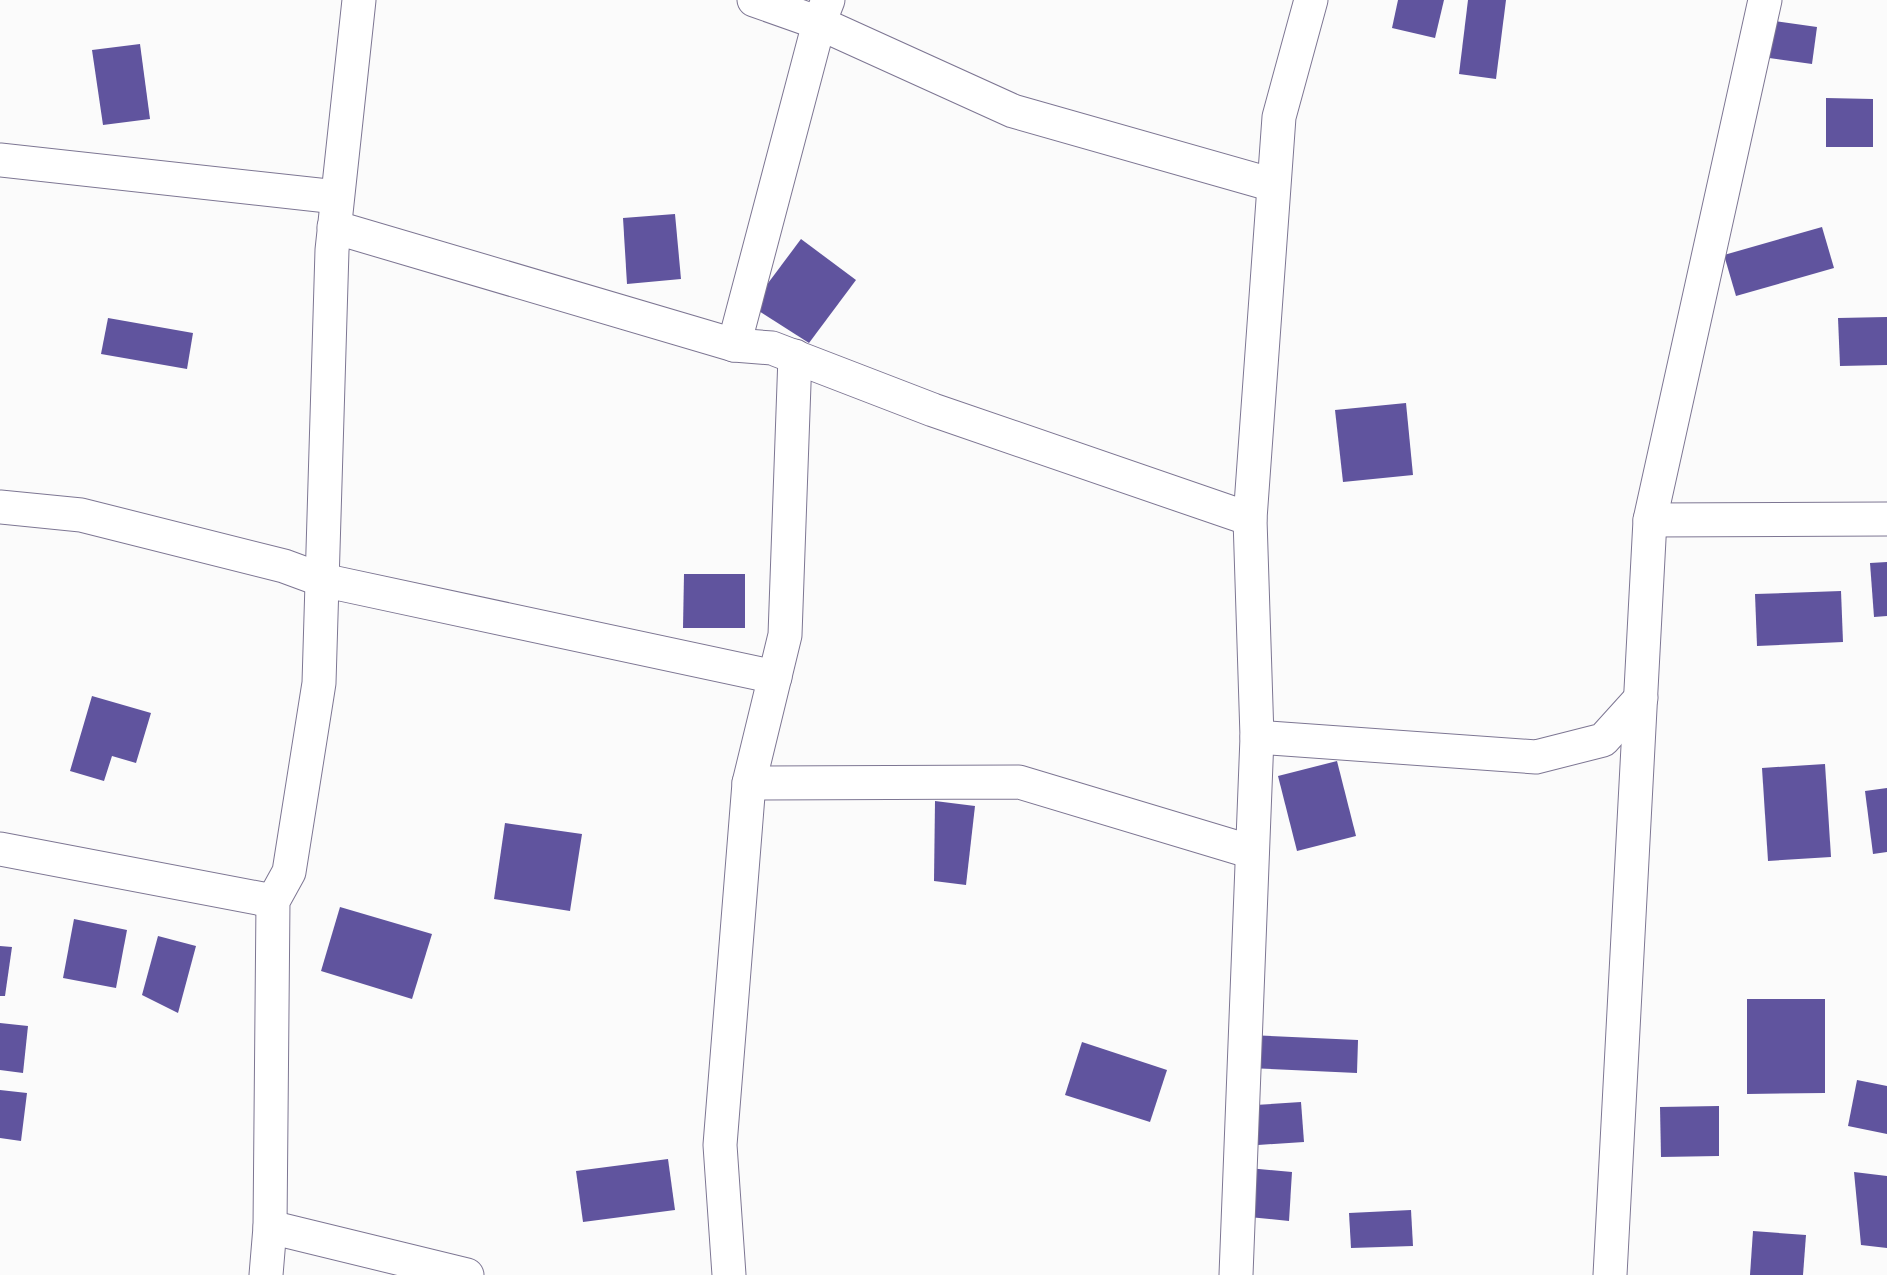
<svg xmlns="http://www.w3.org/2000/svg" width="1887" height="1275" viewBox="0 0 1887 1275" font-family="Lato,sans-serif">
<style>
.building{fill:#60549e}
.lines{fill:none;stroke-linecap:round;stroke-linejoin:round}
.street-casing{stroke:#7d7693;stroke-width:35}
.street{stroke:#fff;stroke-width:33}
</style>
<rect width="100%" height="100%" fill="#fbfbfb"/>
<g class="building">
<polygon points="1398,0 1444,0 1435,38 1392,28"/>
<polygon points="1468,0 1506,0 1496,79 1459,74"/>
<polygon points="1767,20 1817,27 1812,64 1762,57"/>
<polygon points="140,44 150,119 103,125 92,50"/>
<polygon points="1826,98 1873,99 1873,147 1826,147"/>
<polygon points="675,214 681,279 627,284 623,218"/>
<polygon points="1822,227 1834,268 1736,296 1724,255"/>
<polygon points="801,239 856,280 809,343 751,306"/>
<polygon points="1887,317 1887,365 1840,366 1838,318"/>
<polygon points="108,318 193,333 187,369 101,354"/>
<polygon points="1406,403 1413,475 1343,482 1335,410"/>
<polygon points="1887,562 1887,616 1874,617 1870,563"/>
<polygon points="684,574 745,574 745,628 683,628"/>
<polygon points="1841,591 1843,642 1757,646 1755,594"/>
<polygon points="92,696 151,713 136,763 112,756 104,781 70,771"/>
<polygon points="1337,761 1356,836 1297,851 1278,776"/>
<polygon points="1825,764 1831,857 1768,861 1762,768"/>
<polygon points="1887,788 1887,852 1873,854 1865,791"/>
<polygon points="935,801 975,806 966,885 934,881"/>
<polygon points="505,823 582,834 570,911 494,899"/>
<polygon points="340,907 432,934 412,999 321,971"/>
<polygon points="74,919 127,930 116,988 63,978"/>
<polygon points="158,936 196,946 178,1013 142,995"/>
<polygon points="0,946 12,947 5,996 0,996"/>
<polygon points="1747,999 1825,999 1825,1093 1747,1094"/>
<polygon points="0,1023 28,1026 23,1073 0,1070"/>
<polygon points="1249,1035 1358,1040 1357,1073 1248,1068"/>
<polygon points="1082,1042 1167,1070 1150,1122 1065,1095"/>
<polygon points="1857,1080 1887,1086 1887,1134 1848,1126"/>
<polygon points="0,1090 27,1093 21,1141 0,1138"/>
<polygon points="1301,1102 1304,1142 1258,1145 1255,1105"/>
<polygon points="1719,1106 1719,1156 1661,1157 1660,1107"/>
<polygon points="668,1159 675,1210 583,1222 576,1171"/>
<polygon points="1248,1168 1292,1172 1289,1221 1249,1217"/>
<polygon points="1854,1172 1887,1176 1887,1248 1861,1245"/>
<polygon points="1411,1210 1413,1246 1351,1248 1349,1213"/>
<polygon points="1753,1231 1806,1235 1803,1275 1750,1275"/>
</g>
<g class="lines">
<defs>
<g id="street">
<polyline points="754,0 819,23 1013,111 1273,185"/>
<polyline points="0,160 337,197"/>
<polyline points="334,227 734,345 772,348 933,410 1250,519"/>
<polyline points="734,345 819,23 828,0"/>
<polyline points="0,507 81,515 284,566 322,580 775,677"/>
<polyline points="1650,520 1887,519"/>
<polyline points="1257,737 1536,757 1603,740 1641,698"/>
<polyline points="749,783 1019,782 1252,852"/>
<polyline points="0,849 273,901"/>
<polyline points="270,1227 467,1275"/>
<polyline points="266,1275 270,1227 273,901 289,872 319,683 332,250 359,0"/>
<polyline points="729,1275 720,1145 749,783 785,635 795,356"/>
<polyline points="1236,1275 1257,737 1250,519 1279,117 1311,0"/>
<polyline points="1610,1275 1650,520 1765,0"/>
</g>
</defs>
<use href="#street" class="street-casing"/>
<use href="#street" class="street"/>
</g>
</svg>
